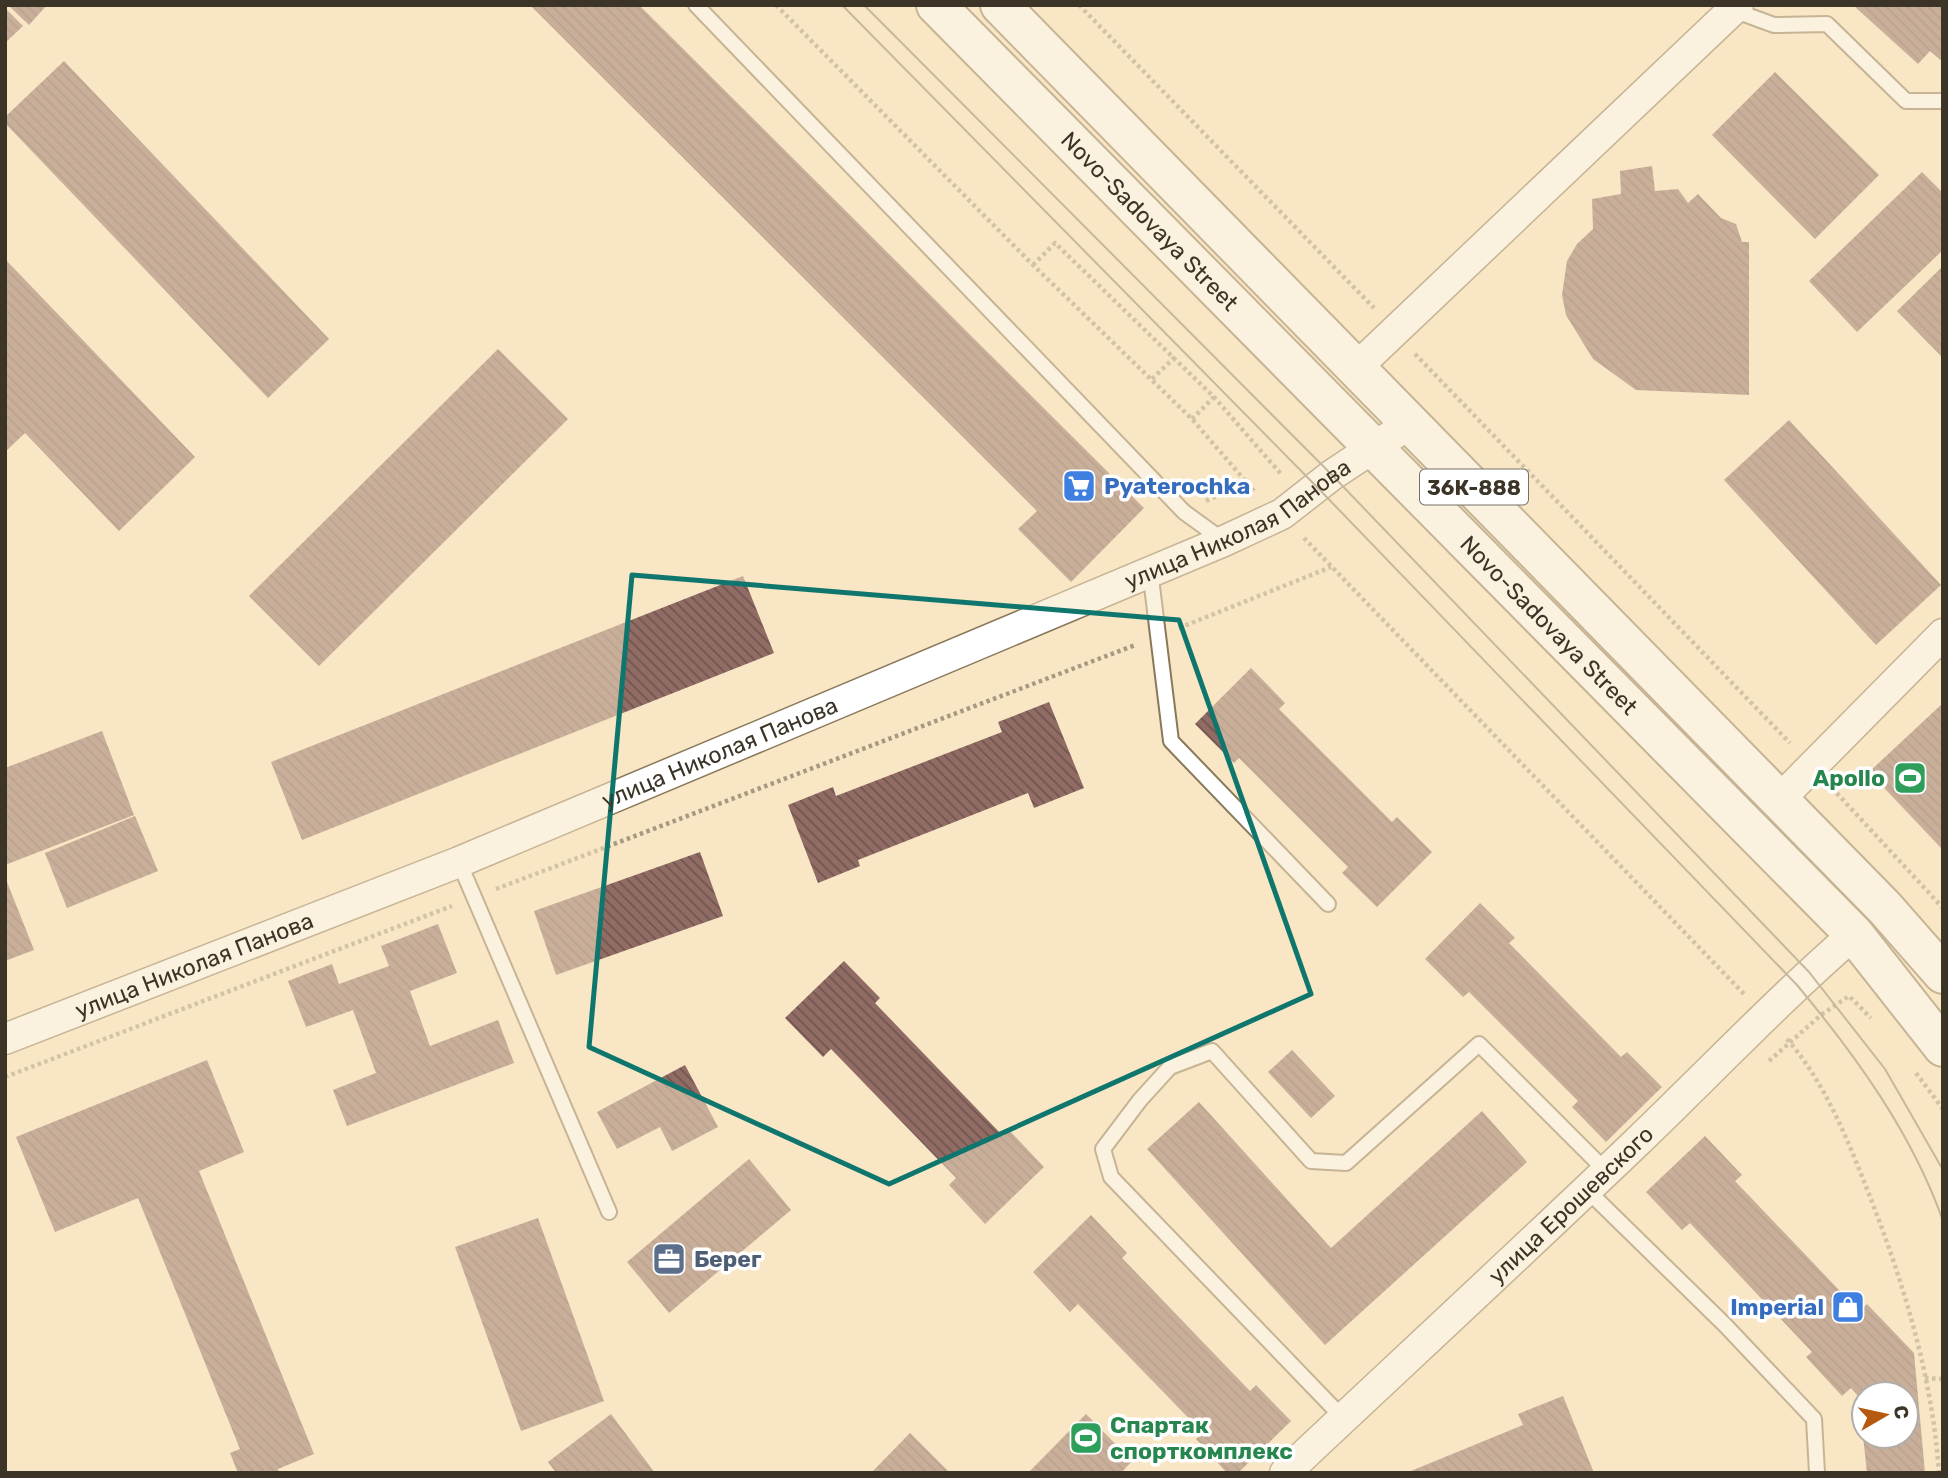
<svg xmlns="http://www.w3.org/2000/svg" width="1948" height="1478" viewBox="0 0 1948 1478" font-family="Rubik,sans-serif">
<style>
.building{fill:url(#building-back-hatch)}
.lines{fill:none;stroke-linecap:round;stroke-linejoin:round}
.lane-casing{stroke:#89785a;stroke-width:18}
.street-casing{stroke:#89785a;stroke-width:33}
.primary-casing{stroke:#89785a;stroke-width:42}
.path{stroke:#a79981;stroke-width:4.5;stroke-dasharray:3.5 3.5;stroke-linecap:butt}
.lane{stroke:#fff;stroke-width:14}
.street{stroke:#fff;stroke-width:30}
.primary{stroke:#fff;stroke-width:38}
.tram{stroke:#8c816b;stroke-width:2}
.marked{fill:none;stroke:#0f766e;stroke-width:5;stroke-linejoin:round}
.labels{text-anchor:middle;dominant-baseline:central;stroke-width:7;stroke-linejoin:round;paint-order:stroke}
.shield{fill:#fff;stroke:#767168;stroke-width:2}
.shield-label{font-size:21px;font-weight:bold;fill:#3b3427}
.street-label{font-size:23px;fill:#3b3427;stroke:#fff}
.shop-label{font-size:23px;font-weight:bold;fill:#366cbe;stroke:#fff;text-anchor:start}
.leisure-label{font-size:23px;font-weight:bold;fill:#27864d;stroke:#fff;text-anchor:end}
.service-label{font-size:23px;font-weight:bold;fill:#4e5e75;stroke:#fff;text-anchor:start}
</style>
<defs>
<pattern id="building-back-hatch" width="6" height="6" patternUnits="userSpaceOnUse" patternTransform="scale(1.75)"><rect width="6" height="6" fill="#906c65"/><path d="M-1 5l2 2M0 0l6 6M5-1l2 2" fill="none" stroke="#70554f"/></pattern>
</defs>
<rect width="100%" height="100%" fill="#f8e6c5"/>
<g class="building">
<polygon points="8,5 47,5 29,25"/>
<polygon points="530,5 639,5 1144,508 1071,582 1018,529 1037,511"/>
<polygon points="1853,5 1943,5 1943,62 1930,51 1918,64"/>
<polygon points="5,8 23,26 5,43"/>
<polygon points="64,61 329,339 268,398 5,123 5,117"/>
<polygon points="1775,72 1879,175 1815,239 1712,135"/>
<polygon points="1652,166 1655,191 1678,189 1688,203 1698,194 1721,218 1736,224 1742,242 1749,242 1749,395 1636,390 1593,359 1566,315 1562,295 1567,261 1577,244 1593,229 1592,199 1621,194 1620,171"/>
<polygon points="1922,172 1943,193 1943,250 1857,332 1809,281"/>
<polygon points="5,259 195,457 119,531 25,433 5,452"/>
<polygon points="1943,266 1943,358 1897,311"/>
<polygon points="498,349 568,419 319,666 249,596"/>
<polygon points="1789,420 1941,585 1876,645 1724,480"/>
<polygon points="743,576 774,653 302,840 271,762"/>
<polygon points="1251,668 1285,703 1279,709 1392,822 1397,817 1432,852 1377,907 1342,873 1348,867 1239,758 1234,763 1195,724"/>
<polygon points="1049,702 1084,788 1034,808 1028,793 858,860 860,866 818,883 788,805 833,787 836,796 1002,732 998,722"/>
<polygon points="1943,703 1943,850 1869,772"/>
<polygon points="102,731 134,815 5,865 5,768"/>
<polygon points="135,816 158,871 67,908 45,853"/>
<polygon points="700,852 723,916 556,975 534,911"/>
<polygon points="5,877 34,950 5,961"/>
<polygon points="1480,903 1515,938 1509,943 1621,1057 1627,1052 1662,1087 1606,1142 1572,1107 1578,1101 1469,992 1463,997 1425,959"/>
<polygon points="438,924 457,973 410,991 430,1046 498,1020 514,1063 347,1126 333,1090 376,1073 353,1010 306,1027 288,981 332,964 339,984 389,966 381,946"/>
<polygon points="844,961 880,998 875,1003 1003,1136 1009,1130 1044,1167 985,1224 949,1185 956,1178 831,1049 823,1057 785,1018"/>
<polygon points="1292,1050 1335,1096 1311,1118 1268,1072"/>
<polygon points="207,1060 244,1152 199,1171 314,1454 278,1469 279,1473 238,1473 230,1453 240,1449 138,1198 55,1232 16,1137"/>
<polygon points="685,1065 718,1127 672,1151 660,1127 617,1149 597,1112"/>
<polygon points="1199,1102 1331,1248 1482,1111 1527,1162 1325,1345 1147,1149"/>
<polygon points="1705,1136 1742,1175 1735,1181 1859,1311 1867,1304 1914,1353 1925,1473 1867,1473 1863,1436 1906,1436 1906,1394 1864,1394 1862,1421 1860,1398 1851,1388 1842,1396 1806,1357 1812,1352 1690,1223 1682,1230 1646,1192"/>
<polygon points="749,1159 791,1210 669,1313 627,1262"/>
<polygon points="1091,1215 1127,1253 1122,1258 1250,1391 1256,1385 1291,1421 1238,1473 1227,1473 1196,1439 1203,1433 1078,1304 1070,1312 1033,1272"/>
<polygon points="538,1218 604,1401 521,1431 455,1247"/>
<polygon points="1563,1396 1594,1473 1406,1473 1523,1425 1518,1414"/>
<polygon points="611,1414 655,1473 556,1473 548,1462"/>
<polygon points="1086,1414 1132,1461 1121,1473 1028,1473"/>
<polygon points="910,1433 950,1473 871,1473"/>
</g>
<g class="lines">
<defs>
<g id="lane">
<polyline points="696,5 1184,512 1224,541"/>
<polyline points="1733,10 1774,25 1827,24 1906,101 1943,101"/>
<polyline points="1150,570 1171,741 1328,904"/>
<polyline points="459,862 609,1212"/>
<polyline points="1586,1189 1725,1325 1814,1419 1817,1473"/>
<polyline points="1343,1418 1111,1177 1103,1149 1140,1100 1170,1067 1212,1051 1311,1161 1346,1163 1479,1044 1606,1171"/>
</g>
<g id="street">
<polyline points="1356,368 1738,5"/>
<polyline points="1779,800 1943,634"/>
<path id="s1" d="M5,1039L459,862L1224,541L1282,514L1332,475L1412,422"/>
<path id="s2" d="M1285,1473C1402,1363 1520,1254 1636,1143C1708,1074 1779,999 1854,934"/>
</g>
<g id="primary">
<path id="s3" d="M936,5L1854,934L1943,1047"/>
<polyline points="1000,5 1885,908 1943,974"/>
</g>
</defs>
<use href="#lane" class="lane-casing"/>
<use href="#street" class="street-casing"/>
<use href="#primary" class="primary-casing"/>
<g class="path">
<polyline points="776,5 1033,265 1192,419 1254,491"/>
<polyline points="1079,5 1374,308"/>
<polyline points="1033,265 1055,243 1214,397 1281,474"/>
<polyline points="1415,354 1790,743"/>
<polyline points="1152,379 1175,357"/>
<polyline points="1192,419 1214,397"/>
<polyline points="1206,501 1219,495 1245,495"/>
<polyline points="1304,538 1745,995"/>
<polyline points="1179,628 1331,567"/>
<polyline points="1832,788 1943,908"/>
<polyline points="496,889 1135,645"/>
<path d="M1787,1039C1824,1081 1847,1138 1867,1189C1903,1281 1932,1374 1939,1473"/>
<polyline points="1769,1061 1821,1015 1849,996 1871,1018"/>
<polyline points="1916,1073 1943,1109"/>
<polyline points="5,1077 452,906"/>
<polyline points="1925,1378 1943,1379"/>
</g>
<use href="#lane" class="lane"/>
<use href="#street" class="street"/>
<use href="#primary" class="primary"/>
<g class="tram">
<path d="M842,5L1317,487L1797,985C1856,1056 1912,1133 1943,1221"/>
<polyline points="864,5 1332,475 1809,972 1885,1069 1943,1170"/>
</g>
</g>
<path d="M0 0H1948V1478H0ZM632,575L1179,620L1311,994L889,1184L589,1047Z" fill="#f8e6c5" fill-opacity=".55" fill-rule="evenodd"/>
<path class="marked" d="M632,575L1179,620L1311,994L889,1184L589,1047Z"/>
<defs>
<symbol id="supermarket-square" viewBox="-11 -11 22 22"><rect x="-9" y="-9" width="18" height="18" rx="4" fill="#3f7fe0" stroke="#fff"/><path d="M-6-5.5h2.5l.6 2H6L4.5 2H-2.5L-4.4-4H-6ZM-1.5 3.2a1.3 1.3 0 1 0 .1 0ZM3 3.2a1.3 1.3 0 1 0 .1 0Z" fill="#fff"/></symbol>
<symbol id="stadium-square" viewBox="-11 -11 22 22"><rect x="-9" y="-9" width="18" height="18" rx="4" fill="#2e9e5b" stroke="#fff"/><path d="M0-5a6.5 5 0 1 0 0 10a6.5 5 0 1 0 0-10ZM-3.5-1.8h7v3.6h-7Z" fill="#fff"/></symbol>
<symbol id="office-square" viewBox="-11 -11 22 22"><rect x="-9" y="-9" width="18" height="18" rx="4" fill="#5c6f8a" stroke="#fff"/><path d="M-6-3h4V-5.5h4V-3h4V5H-6ZM-1-4.5V-3h2v-1.5ZM-6 0V1H6V0Z" fill="#fff"/></symbol>
<symbol id="shop-square" viewBox="-11 -11 22 22"><rect x="-9" y="-9" width="18" height="18" rx="4" fill="#3f7fe0" stroke="#fff"/><path d="M-5-2.5h2.3a2.7 3.5 0 0 1 5.4 0H5L5.5 6h-11ZM-1.5-2.5h3a1.5 2.3 0 0 0-3 0Z" fill="#fff"/></symbol>
</defs>
<g fill-rule="evenodd">
<use href="#supermarket-square" x="1060" y="467" width="38" height="38"/>
<use href="#stadium-square" x="1891" y="759" width="38" height="38"/>
<use href="#office-square" x="650" y="1240" width="38" height="38"/>
<use href="#shop-square" x="1829" y="1288" width="38" height="38"/>
<use href="#stadium-square" x="1067" y="1419" width="38" height="38"/>
</g>
<g class="labels">
<rect class="shield" x="1420" y="469.5" width="108" height="35" rx="5"/>
<g class="shield-label">
<text x="1474" y="487">36К-888</text>
</g>
<g class="street-label">
<text stroke="none"><textPath href="#s3" startOffset="304">Novo-Sadovaya Street</textPath></text>
<text stroke="none"><textPath href="#s1" startOffset="1337">улица Николая Панова</textPath></text>
<text stroke="none"><textPath href="#s3" startOffset="872">Novo-Sadovaya Street</textPath></text>
<text stroke="none"><textPath href="#s1" startOffset="770">улица Николая Панова</textPath></text>
<text stroke="none"><textPath href="#s1" startOffset="203">улица Николая Панова</textPath></text>
<text stroke="none"><textPath href="#s2" startOffset="392">улица Ерошевского</textPath></text>
</g>
<g class="shop-label">
<text x="1104" y="486">Pyaterochka</text>
<text x="1824" y="1307" text-anchor="end">Imperial</text>
</g>
<g class="leisure-label">
<text x="1885" y="778">Apollo</text>
<text x="1110" y="1425" text-anchor="start">Спартак<tspan x="1110" dy="26">спорткомплекс</tspan></text>
</g>
<g class="service-label">
<text x="694" y="1259">Берег</text>
</g>
</g>
<rect width="1948" height="1478" fill="none" stroke="#3b3427" stroke-width="14"/>
<g transform="translate(1885 1415) rotate(81)"><circle r="33" fill="#ffffff" stroke="#b1aea9" stroke-width="2"/>
<path d="M0-5L12 26L0 18L-12 26Z" fill="#b6580d"/>
<text y="-10" font-size="19" font-weight="bold" text-anchor="middle" fill="#3b3427">С</text>
</g>
</svg>
